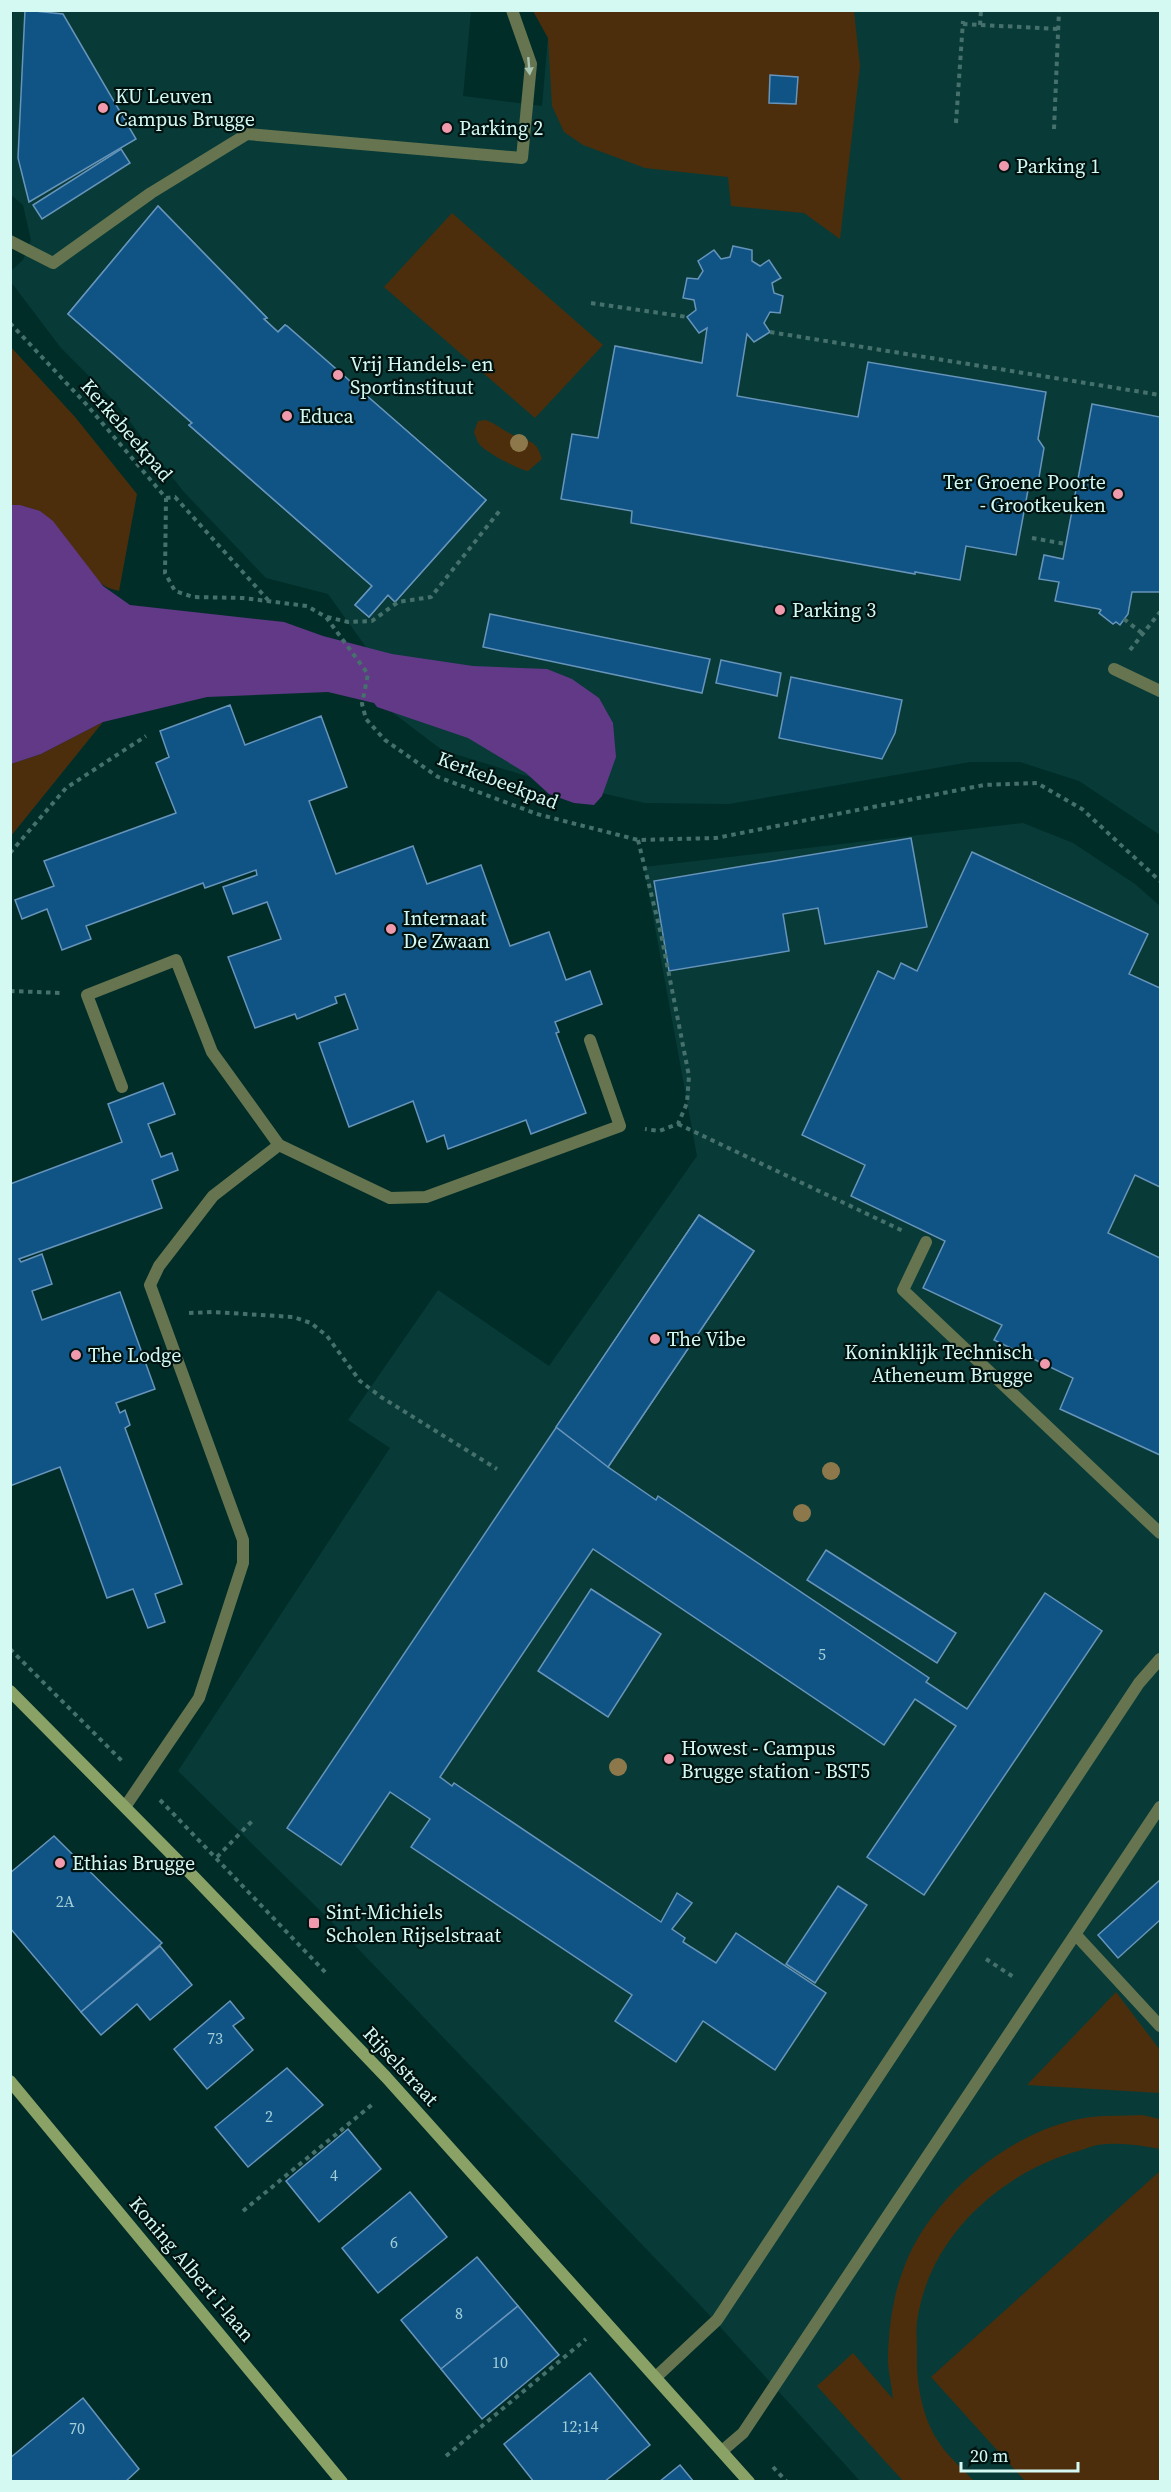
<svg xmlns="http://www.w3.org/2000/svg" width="1171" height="2492" viewBox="0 0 1171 2492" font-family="'Source Serif 4',serif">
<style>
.built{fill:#083b37}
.green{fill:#4c2e0c}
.water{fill:#623987}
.building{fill:#105485;stroke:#6794bb;stroke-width:1.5}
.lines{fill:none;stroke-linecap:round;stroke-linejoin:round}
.path{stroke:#46706b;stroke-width:4;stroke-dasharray:4.5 4.5;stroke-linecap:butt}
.lane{stroke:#667550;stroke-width:12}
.street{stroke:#667550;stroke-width:12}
.secondary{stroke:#8ba266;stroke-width:12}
.tree{fill:#8d784c}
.oneway{fill:#a8c4b2}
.poi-dot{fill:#f29aad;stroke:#001311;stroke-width:2}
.labels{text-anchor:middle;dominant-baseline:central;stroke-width:4.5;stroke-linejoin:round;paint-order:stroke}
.number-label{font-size:16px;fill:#a3d0d8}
.poi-label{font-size:20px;fill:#d4f9f3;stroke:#001311;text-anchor:start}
.street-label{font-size:20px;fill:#d4f9f3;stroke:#001311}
</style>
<rect width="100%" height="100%" fill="#012d29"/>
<g class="built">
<polygon points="13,11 471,11 463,96 542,106 548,38 537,11 1160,11 1160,835 1079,781 1020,762 970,762 729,804 645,803 523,775 442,750 388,709 371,654 328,594 266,578 183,491 115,402 61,348 11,282 11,271 23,260 31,240 23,205 11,195 10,42"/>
<polygon points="1023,823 1073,843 1135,884 1160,906 1160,2481 860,2481 701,2306 344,1934 178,1771 390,1448 348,1420 438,1290 549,1366 697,1156 644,867"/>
</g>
<g class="green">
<polygon points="533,11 854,11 860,66 840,239 804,213 731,206 728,177 645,168 583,145 564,132 552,106 548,38"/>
<polygon points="452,213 603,345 535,418 384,287"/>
<path d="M10,346L75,417L137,494L119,591C113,589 106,588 102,584C70,557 60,505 11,505Z"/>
<path d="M486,420C496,424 504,431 513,435C529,442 536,439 542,459L528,471C518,469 487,453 480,445C477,442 476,437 474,432L478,421Z"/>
<polygon points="103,722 11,836 11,764 41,754"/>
<polygon points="1116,1992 1160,2050 1160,2093 1027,2085"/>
<path d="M1142,2115L1160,2119V2149C1139,2145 1119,2142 1097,2145C1089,2147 1080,2151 1071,2153C996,2177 928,2240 917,2322C916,2332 917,2343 917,2354C916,2382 922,2417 938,2441C947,2456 962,2468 974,2481H903L817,2386L853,2353L893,2399C892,2388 889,2375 888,2363C888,2334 892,2300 902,2273C927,2198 1013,2127 1091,2117C1108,2115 1125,2116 1142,2115Z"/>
<polygon points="1160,2171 1160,2481 1025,2481 931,2377"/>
</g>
<polygon class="water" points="11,505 20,505 40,511 53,521 103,586 130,605 284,622 323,636 392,654 473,666 547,669 572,679 599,698 613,723 616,757 602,796 594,805 574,803 549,794 526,773 468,738 377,707 374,703 328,692 207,697 103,722 41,754 11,764"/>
<g class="building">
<polygon points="25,10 63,14 136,139 29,202 18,158"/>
<polygon points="770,75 798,77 796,104 769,103"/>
<polygon points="121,149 130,163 42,219 33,205"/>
<polygon points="158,206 267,318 264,319 278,332 285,325 486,500 395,602 388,595 369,617 355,605 372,586 189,425 192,423 68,314"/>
<polygon points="158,206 267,318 264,319 278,332 285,325 287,326 486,500 395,602 388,595 369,617 355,605 372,586 189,425 192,423 68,314"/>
<polygon points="733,246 752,250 752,261 760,266 769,260 781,278 772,283 774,293 783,296 780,313 770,312 764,323 770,332 754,342 747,334 737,396 858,417 868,362 1046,392 1038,439 1044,448 1038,483 1028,490 1016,555 966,546 960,580 915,572 915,574 631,523 632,511 561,499 572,434 598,438 615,346 702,363 707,328 699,333 687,317 696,310 694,300 683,298 687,278 698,279 703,271 698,261 714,250 721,259 730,257"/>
<polygon points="1092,404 1160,417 1160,592 1132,592 1128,614 1120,625 1116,622 1113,624 1099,613 1101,610 1099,609 1055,601 1059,582 1039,579 1044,555 1063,559"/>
<polygon points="490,614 710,659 702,693 483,647"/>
<polygon points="721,660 781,673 777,696 716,683"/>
<polygon points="791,677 902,700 895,733 882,759 779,738"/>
<polygon points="230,705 245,745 321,716 347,787 309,801 336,874 413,846 427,884 481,865 510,946 549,932 566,980 590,971 602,1004 555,1022 559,1032 556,1033 586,1113 531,1134 526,1120 448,1149 444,1135 427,1142 413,1101 349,1127 319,1043 358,1029 345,994 335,997 337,1003 297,1019 295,1014 255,1028 228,957 281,939 267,902 233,914 223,887 257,875 256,870 205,888 203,883 86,926 91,939 62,950 47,909 22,919 15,900 54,886 44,861 176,813 156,763 169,757 160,731"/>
<polygon points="911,838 927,927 825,944 818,908 783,914 789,951 669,971 654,881"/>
<polygon points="972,852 1148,934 1129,974 1160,988 1160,1187 1135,1175 1108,1233 1160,1258 1160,1455 1060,1409 1073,1378 994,1340 1002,1325 923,1288 945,1241 851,1196 865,1165 802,1135 878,971 894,979 901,963 917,971"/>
<polygon points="163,1083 175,1114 148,1124 161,1157 172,1153 178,1170 152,1180 162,1208 19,1259 21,1262 42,1254 52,1284 32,1291 42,1320 120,1292 155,1389 116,1403 120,1413 125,1410 130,1425 125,1428 182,1584 155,1594 165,1622 148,1628 133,1589 107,1598 60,1467 10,1486 10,1184 122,1142 108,1104"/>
<polygon points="699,1215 754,1251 608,1467 656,1500 658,1496 929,1678 926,1682 967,1709 1045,1593 1102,1631 924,1895 867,1857 956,1726 915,1699 884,1745 593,1549 440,1777 452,1786 454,1783 661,1922 677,1893 692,1903 672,1929 685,1938 683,1942 716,1963 736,1933 826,1993 775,2070 703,2021 676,2062 615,2021 632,1995 411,1847 430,1819 390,1792 341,1865 287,1828"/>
<polygon points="699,1215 754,1251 608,1467 556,1427"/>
<polygon points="826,1550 956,1633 937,1663 807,1580"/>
<polygon points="591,1589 661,1634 608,1717 538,1671"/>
<polygon points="54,1836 162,1943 81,2012 10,1928 10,1873"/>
<polygon points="1160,1880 1160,1920 1118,1958 1098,1935"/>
<polygon points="838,1886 867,1905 815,1983 786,1964"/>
<polygon points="160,1946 192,1985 150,2020 137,2004 101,2035 81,2012"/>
<polygon points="230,2001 244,2018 233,2026 253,2050 207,2089 174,2049"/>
<polygon points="287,2068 323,2105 248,2167 215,2127"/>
<polygon points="348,2129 381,2169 319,2222 286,2181"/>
<polygon points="410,2192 447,2237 378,2293 342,2248"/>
<polygon points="477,2257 518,2306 441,2369 401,2320"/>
<polygon points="518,2306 559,2355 482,2419 441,2369"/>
<polygon points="590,2373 650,2445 604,2482 534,2482 504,2444"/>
<polygon points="83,2398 139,2469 125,2482 10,2482 10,2458"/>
<polygon points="680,2465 694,2482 659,2482"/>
</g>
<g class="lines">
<g class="path">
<polyline points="963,24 1058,29"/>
<polyline points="980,25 981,10"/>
<polyline points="956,123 963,21"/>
<polyline points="1054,129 1059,10"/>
<polyline points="591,303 687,317"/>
<polyline points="10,323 86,404 166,498 165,573 175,591 193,597 243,598 307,606 326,617 368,674 362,704 366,719 385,740 438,777 537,814 638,840 716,838 984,785 1037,783 1082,809 1160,881"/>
<polyline points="770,332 1160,395"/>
<polyline points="166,498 175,497 268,600"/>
<polyline points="1032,538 1066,544"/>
<polyline points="327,617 348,622 372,621 398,602 431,597 501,509"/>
<polyline points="1124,619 1143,634"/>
<polyline points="1130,650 1160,612"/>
<polyline points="638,840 661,934 689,1076 687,1103 678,1124 659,1131 645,1129"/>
<polyline points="10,853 66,788 146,736"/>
<polyline points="10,991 62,993"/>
<polyline points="678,1124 903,1231"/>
<polyline points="189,1313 213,1312 293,1317 311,1323 327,1336 360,1381 381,1397 497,1469"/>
<polyline points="10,1649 123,1762"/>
<polyline points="160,1800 327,1974"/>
<polyline points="217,1857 254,1819"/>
<polyline points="986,1959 1015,1978"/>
<polyline points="243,2211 374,2103"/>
<polyline points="446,2456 586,2339"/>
<polyline points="773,2467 787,2482"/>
</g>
<g class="lane">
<polyline points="10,241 53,263 151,193 247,134 522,158 531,64 512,10"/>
<polyline points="122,1087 87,995 176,960 212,1052 279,1145 390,1198 426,1197 620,1126 590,1040"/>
<polyline points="926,1242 903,1290 1160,1533"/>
<polyline points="125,1807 199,1698 243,1563 243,1540 150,1285 159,1266 213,1196 279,1145"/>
<polyline points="1076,1935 1160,2026"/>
<polyline points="656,2377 717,2320 1139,1683 1160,1659"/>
<polyline points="722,2451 743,2433 1160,1807"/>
</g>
<polyline class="street" points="1114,669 1160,691"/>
<g class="secondary">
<polyline points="10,1691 196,1879 386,2077 749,2482"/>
<polyline points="10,2081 342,2482"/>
</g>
</g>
<g class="tree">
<circle cx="519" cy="443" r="9"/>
<circle cx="831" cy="1471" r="9"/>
<circle cx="802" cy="1513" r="9"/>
<circle cx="618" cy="1767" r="9"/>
</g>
<defs><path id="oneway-solid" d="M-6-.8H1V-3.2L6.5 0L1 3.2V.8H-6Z" transform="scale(1.5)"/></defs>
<use class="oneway" href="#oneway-solid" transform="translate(529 66) rotate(85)"/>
<g class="poi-dot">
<circle cx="103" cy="108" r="6"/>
<circle cx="447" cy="128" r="6"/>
<circle cx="1004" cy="166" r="6"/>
<circle cx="338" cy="375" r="6"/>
<circle cx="287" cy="416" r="6"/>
<circle cx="1118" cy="494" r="6"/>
<circle cx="780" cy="610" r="6"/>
<circle cx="391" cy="929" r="6"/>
<circle cx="655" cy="1339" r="6"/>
<circle cx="76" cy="1355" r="6"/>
<circle cx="1045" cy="1364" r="6"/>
<circle cx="669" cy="1759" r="6"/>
<circle cx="60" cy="1863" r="6"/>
<rect x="308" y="1917" width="12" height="12" rx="3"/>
</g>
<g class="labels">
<g class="number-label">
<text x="822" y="1654">5</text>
<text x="65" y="1901">2A</text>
<text x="215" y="2038">73</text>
<text x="269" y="2116">2</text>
<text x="334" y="2175">4</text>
<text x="394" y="2242">6</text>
<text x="459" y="2313">8</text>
<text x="500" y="2362">10</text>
<text x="580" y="2426">12;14</text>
<text x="77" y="2428">70</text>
</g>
<g class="poi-label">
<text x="115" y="96">KU Leuven<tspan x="115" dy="23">Campus Brugge</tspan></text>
<text x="459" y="128">Parking 2</text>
<text x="1016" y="166">Parking 1</text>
<text x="350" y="364">Vrij Handels- en<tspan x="350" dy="23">Sportinstituut</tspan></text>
<text x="299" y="416">Educa</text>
<text x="1106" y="482" text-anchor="end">Ter Groene Poorte<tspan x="1106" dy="23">- Grootkeuken</tspan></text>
<text x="792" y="610">Parking 3</text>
<text x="403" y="918">Internaat<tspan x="403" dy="23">De Zwaan</tspan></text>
<text x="667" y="1339">The Vibe</text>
<text x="1033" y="1352" text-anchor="end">Koninklijk Technisch<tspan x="1033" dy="23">Atheneum Brugge</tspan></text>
<text x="88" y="1355">The Lodge</text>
<text x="681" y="1748">Howest - Campus<tspan x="681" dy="23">Brugge station - BST5</tspan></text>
<text x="72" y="1863">Ethias Brugge</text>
<text x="326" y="1912">Sint-Michiels<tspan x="326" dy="23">Scholen Rijselstraat</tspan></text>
</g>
<g class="street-label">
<text transform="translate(127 430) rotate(49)">Kerkebeekpad</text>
<text transform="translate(498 780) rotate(21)">Kerkebeekpad</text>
<text transform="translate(401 2066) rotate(47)">Rijselstraat</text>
<text transform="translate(192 2269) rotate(50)">Koning Albert I-laan</text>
</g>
</g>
<rect width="1171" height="2492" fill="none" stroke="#d4f9f3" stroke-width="24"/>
<path d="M961 2462v9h117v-9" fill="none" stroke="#d4f9f3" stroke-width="3"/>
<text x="970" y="2462" font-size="18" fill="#d4f9f3" stroke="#001311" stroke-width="4.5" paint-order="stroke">20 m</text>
</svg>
